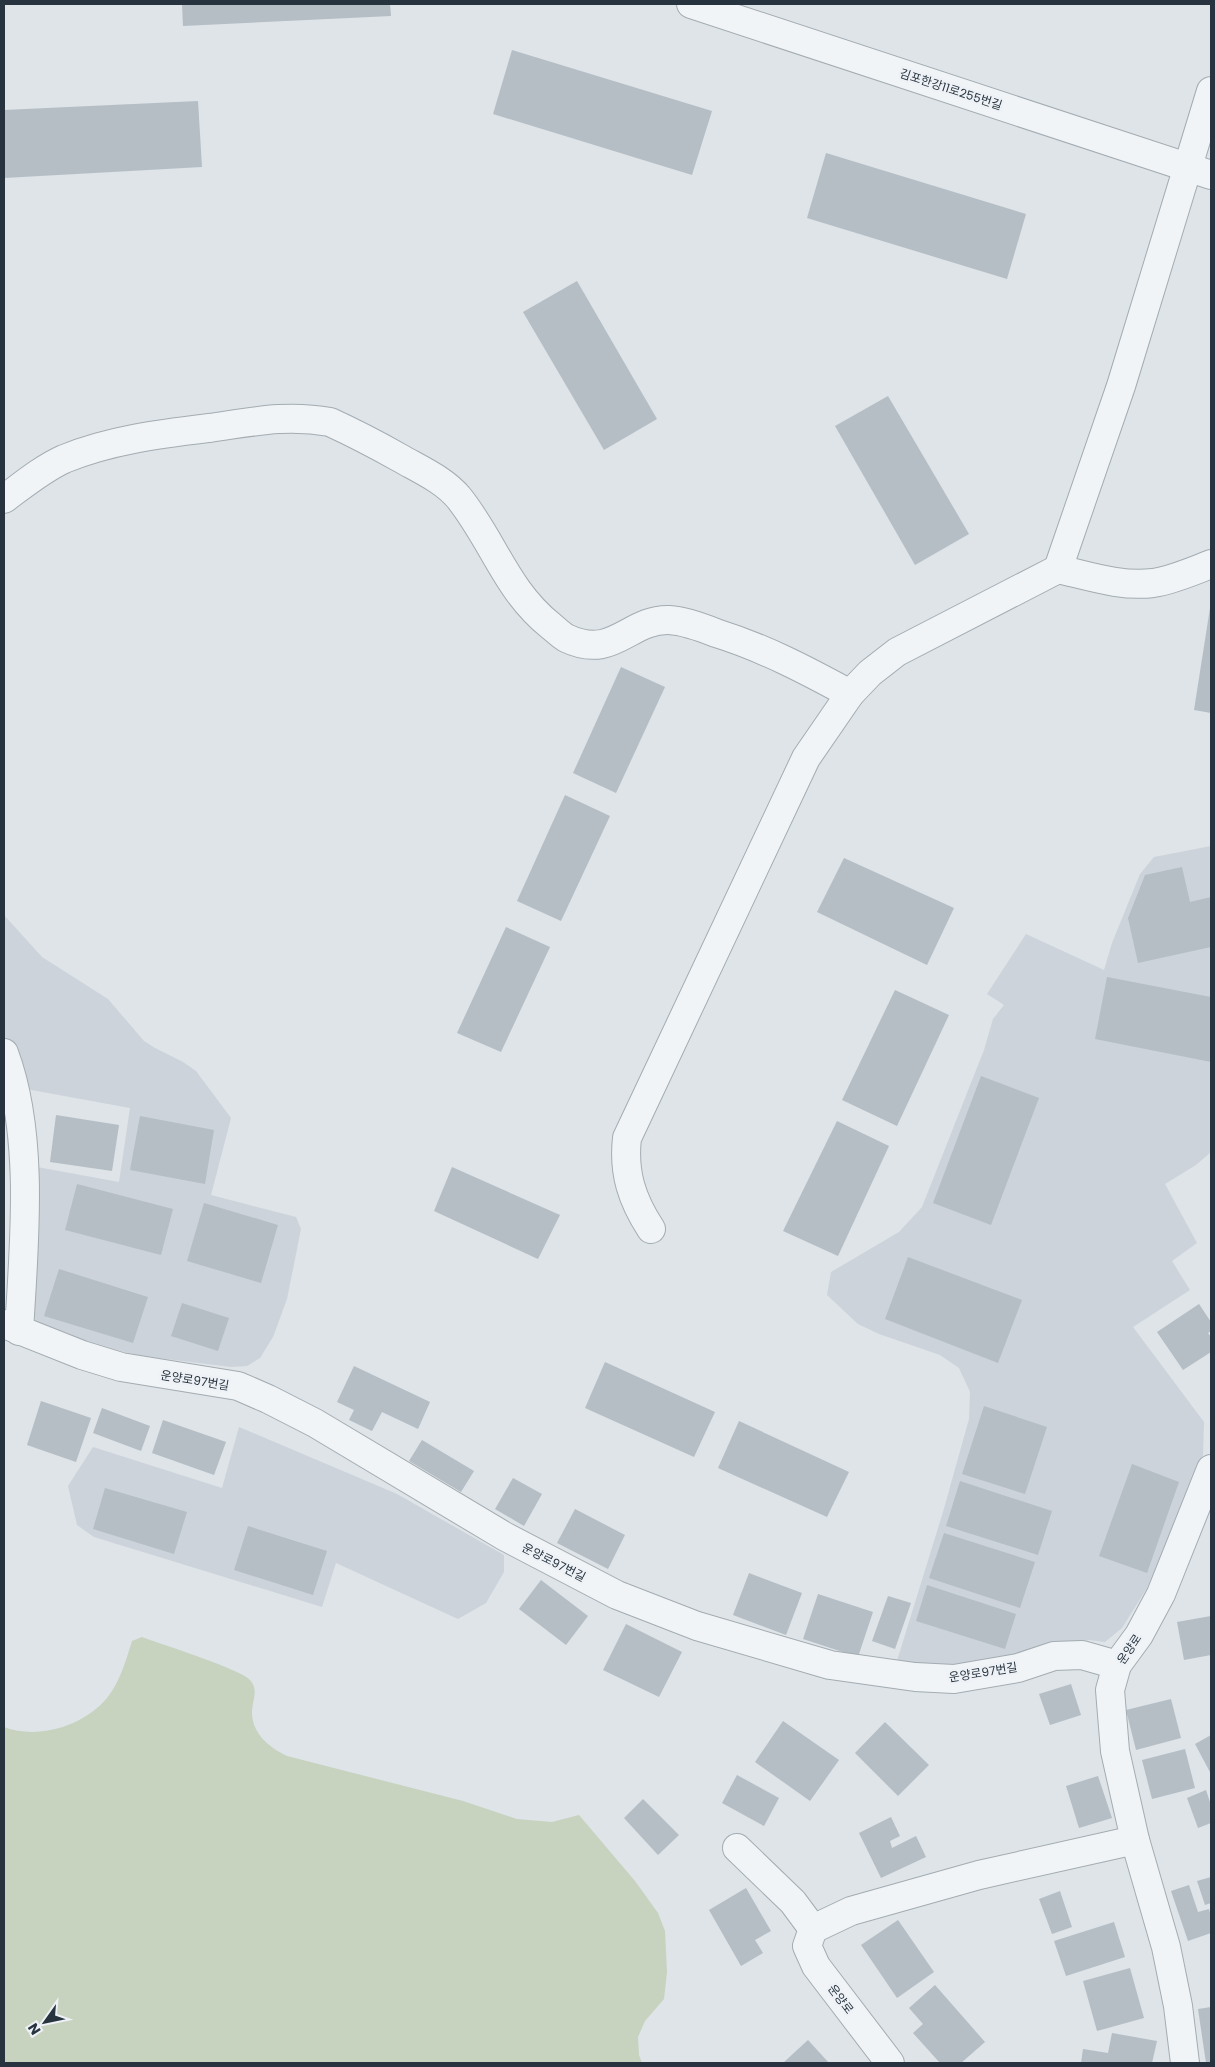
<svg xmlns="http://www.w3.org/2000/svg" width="1215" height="2067" viewBox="0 0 1215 2067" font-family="Poppins,'Noto Sans KR',sans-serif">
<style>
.built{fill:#ccd3da}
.green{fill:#c7d2bf}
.building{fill:#b5bec5}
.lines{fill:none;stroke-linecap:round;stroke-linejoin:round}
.minor-casing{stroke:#a3acb2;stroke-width:30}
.minor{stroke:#f1f4f6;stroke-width:28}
.labels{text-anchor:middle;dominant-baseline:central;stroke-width:5;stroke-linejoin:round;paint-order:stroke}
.street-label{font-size:12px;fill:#27343f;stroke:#eef2f6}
</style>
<rect width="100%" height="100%" fill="#dee4e8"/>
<g class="built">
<polygon points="1211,846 1211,1152 1196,1165 1165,1184 1197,1243 1172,1261 1190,1290 1133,1327 1204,1422 1203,1455 1183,1509 1147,1588 1122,1628 1105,1642 1089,1640 1066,1642 991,1662 962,1667 896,1664 943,1512 969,1419 970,1392 959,1368 940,1355 879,1334 858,1324 827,1295 831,1272 899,1232 922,1207 984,1050 993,1019 1004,1005 987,994 1026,934 1104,970 1112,943 1140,874 1154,857"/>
<polygon points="4,915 42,957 108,999 144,1041 155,1048 183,1062 196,1071 231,1118 211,1195 296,1217 301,1229 287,1299 273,1337 260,1358 247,1366 231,1367 142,1356 68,1339 37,1324 31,1309 37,1167 119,1182 130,1108 4,1085"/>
<polygon points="239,1427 397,1494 504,1555 504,1572 486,1603 458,1619 336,1563 322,1607 94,1537 77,1525 68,1486 93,1447 222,1488"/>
</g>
<path class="green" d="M142,1637C160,1644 244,1670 251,1681C258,1691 253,1699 252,1710C251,1733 268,1747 287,1756L463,1801L517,1819L552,1822L579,1815L635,1881L658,1913L665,1931L667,1972L664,1999L645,2021L638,2037L639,2055L642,2063H4V1727C38,1740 84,1726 107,1698C120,1682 126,1660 132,1641Z"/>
<g class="building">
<polygon points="182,4 390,4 391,16 183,26"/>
<polygon points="512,50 712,111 692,175 493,114"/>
<polygon points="198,101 202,167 4,178 4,110"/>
<polygon points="826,153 1026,214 1007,279 807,218"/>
<polygon points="577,281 657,419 604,450 523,312"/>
<polygon points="888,396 969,534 915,565 835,426"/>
<polygon points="1210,608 1211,608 1211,713 1194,710"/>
<polygon points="621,667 665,687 616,793 573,773"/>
<polygon points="565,795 610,816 561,921 517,901"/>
<polygon points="844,858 954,908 927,965 817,912"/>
<polygon points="1182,867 1190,902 1211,897 1211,947 1138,963 1128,918 1145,875"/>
<polygon points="506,927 550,947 501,1052 457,1033"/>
<polygon points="1107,977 1211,997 1211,1062 1095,1039"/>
<polygon points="895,990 949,1015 897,1126 842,1100"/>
<polygon points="981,1076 1039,1098 991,1225 933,1203"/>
<polygon points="56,1115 119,1125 112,1171 50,1162"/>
<polygon points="140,1116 214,1130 205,1184 130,1170"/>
<polygon points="837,1121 889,1146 838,1256 783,1231"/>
<polygon points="452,1167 560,1215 538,1259 434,1211"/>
<polygon points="77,1184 173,1209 161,1255 65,1230"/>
<polygon points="204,1203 278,1225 261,1283 187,1261"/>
<polygon points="908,1257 1022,1300 998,1363 885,1319"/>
<polygon points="59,1269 148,1297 133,1343 44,1316"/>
<polygon points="182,1303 229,1318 218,1351 171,1336"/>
<polygon points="1199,1304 1211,1322 1211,1331 1208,1333 1211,1337 1211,1352 1183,1370 1157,1332"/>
<polygon points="605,1362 715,1412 694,1457 585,1408"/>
<polygon points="354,1366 430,1402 418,1429 382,1412 372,1431 349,1420 354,1410 337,1402"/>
<polygon points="41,1401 91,1418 76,1462 27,1445"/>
<polygon points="984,1406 1047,1427 1025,1494 962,1474"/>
<polygon points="102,1408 150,1426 141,1451 93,1433"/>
<polygon points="163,1420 226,1442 214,1475 152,1453"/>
<polygon points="739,1421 849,1472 827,1517 718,1468"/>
<polygon points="422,1440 474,1471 461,1492 409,1461"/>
<polygon points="1132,1464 1179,1482 1147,1573 1099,1556"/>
<polygon points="513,1478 542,1494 524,1526 495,1509"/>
<polygon points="960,1481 1052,1511 1038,1555 946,1526"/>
<polygon points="105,1488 187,1512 174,1554 93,1529"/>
<polygon points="575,1509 625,1535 608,1569 557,1543"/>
<polygon points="248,1526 327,1551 313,1595 234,1570"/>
<polygon points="944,1533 1035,1562 1020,1608 929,1578"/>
<polygon points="749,1573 802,1593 786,1635 733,1615"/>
<polygon points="541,1580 588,1616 566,1645 519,1609"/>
<polygon points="927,1585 1016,1614 1005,1649 916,1621"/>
<polygon points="818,1594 873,1612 858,1657 803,1639"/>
<polygon points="888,1596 911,1603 895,1649 872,1641"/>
<polygon points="1211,1616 1211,1655 1184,1660 1177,1622"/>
<polygon points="626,1624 682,1652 659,1697 603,1670"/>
<polygon points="1071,1684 1081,1715 1050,1725 1039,1694"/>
<polygon points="1171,1699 1181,1738 1136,1750 1126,1710"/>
<polygon points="783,1721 839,1760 810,1801 755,1762"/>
<polygon points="885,1722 929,1765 898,1796 855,1753"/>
<polygon points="1211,1735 1211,1774 1195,1744"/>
<polygon points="1185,1749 1195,1788 1152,1799 1142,1760"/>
<polygon points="737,1775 779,1798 764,1826 722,1803"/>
<polygon points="1098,1776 1112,1818 1079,1828 1066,1786"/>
<polygon points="1206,1790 1211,1805 1211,1823 1198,1828 1187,1798"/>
<polygon points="643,1799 679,1835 658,1855 624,1818"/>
<polygon points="891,1817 900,1836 890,1841 892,1848 916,1836 926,1857 881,1878 859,1833"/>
<polygon points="1211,1877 1211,1903 1205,1905 1197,1881"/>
<polygon points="1189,1885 1198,1912 1209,1909 1211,1916 1211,1933 1188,1941 1171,1891"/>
<polygon points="746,1888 771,1931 755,1940 763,1953 741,1966 709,1910"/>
<polygon points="1060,1891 1072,1927 1052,1934 1039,1899"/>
<polygon points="898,1920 934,1972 897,1998 861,1945"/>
<polygon points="1114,1922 1125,1957 1066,1976 1054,1941"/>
<polygon points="1130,1968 1144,2018 1097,2031 1083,1981"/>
<polygon points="935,1985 985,2042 961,2063 940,2063 913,2033 923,2024 909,2008"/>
<polygon points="1211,2007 1211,2063 1206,2063 1198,2009"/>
<polygon points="1112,2033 1157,2041 1152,2063 1081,2063 1083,2049 1108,2053"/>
<polygon points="808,2040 829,2063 783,2063"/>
</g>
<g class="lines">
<defs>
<g id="minor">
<polyline points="691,4 1211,175"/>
<path d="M4,499C23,485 42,469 64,459C110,440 160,434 209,428C252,422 286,414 330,422C354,433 377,445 400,458C421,470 444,480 459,498C494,542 506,590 551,626C556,630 561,635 566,638C614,661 628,619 669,620C685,621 701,627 716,633C764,648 806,670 850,694"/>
<polyline points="1058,569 1121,386 1211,91"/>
<path d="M4,1053C35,1135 24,1245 19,1331"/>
<path d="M651,1229C632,1200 623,1173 627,1138L806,758L850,694L870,673L897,652L1058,569C1089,576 1121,587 1153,583C1173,580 1193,571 1211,564"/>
<polyline points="4,1324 82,1355 121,1367 238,1386 268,1399 315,1423 504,1536 617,1595 697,1626 830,1665 915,1677 954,1679 1018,1668 1054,1656 1082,1655 1117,1665"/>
<polyline points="737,1848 793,1902 813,1929"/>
<polyline points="890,2063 816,1966 807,1946 813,1929 851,1911 979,1875 1135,1840"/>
<polyline points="1185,2063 1178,2006 1166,1947 1135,1840 1115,1751 1110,1690 1117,1665 1139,1635 1161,1594 1211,1469"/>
</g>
</defs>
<use href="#minor" class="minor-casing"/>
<use href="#minor" class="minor"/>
</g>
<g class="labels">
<g class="street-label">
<text transform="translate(951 89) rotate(18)">김포한강11로255번길</text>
<text transform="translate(195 1380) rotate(9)">운양로97번길</text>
<text transform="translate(554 1562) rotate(27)">운양로97번길</text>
<text transform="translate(1129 1649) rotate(-56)">운양로</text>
<text transform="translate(983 1672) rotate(-9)">운양로97번길</text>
<text transform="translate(841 1999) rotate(53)">운양로</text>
</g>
</g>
<rect width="1215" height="2067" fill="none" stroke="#27343f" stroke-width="10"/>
<g transform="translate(45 2022) rotate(237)" stroke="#eef2f6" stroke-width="4" paint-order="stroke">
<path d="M0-4L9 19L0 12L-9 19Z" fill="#27343f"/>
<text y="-8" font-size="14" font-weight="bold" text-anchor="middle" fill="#27343f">N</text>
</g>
</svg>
